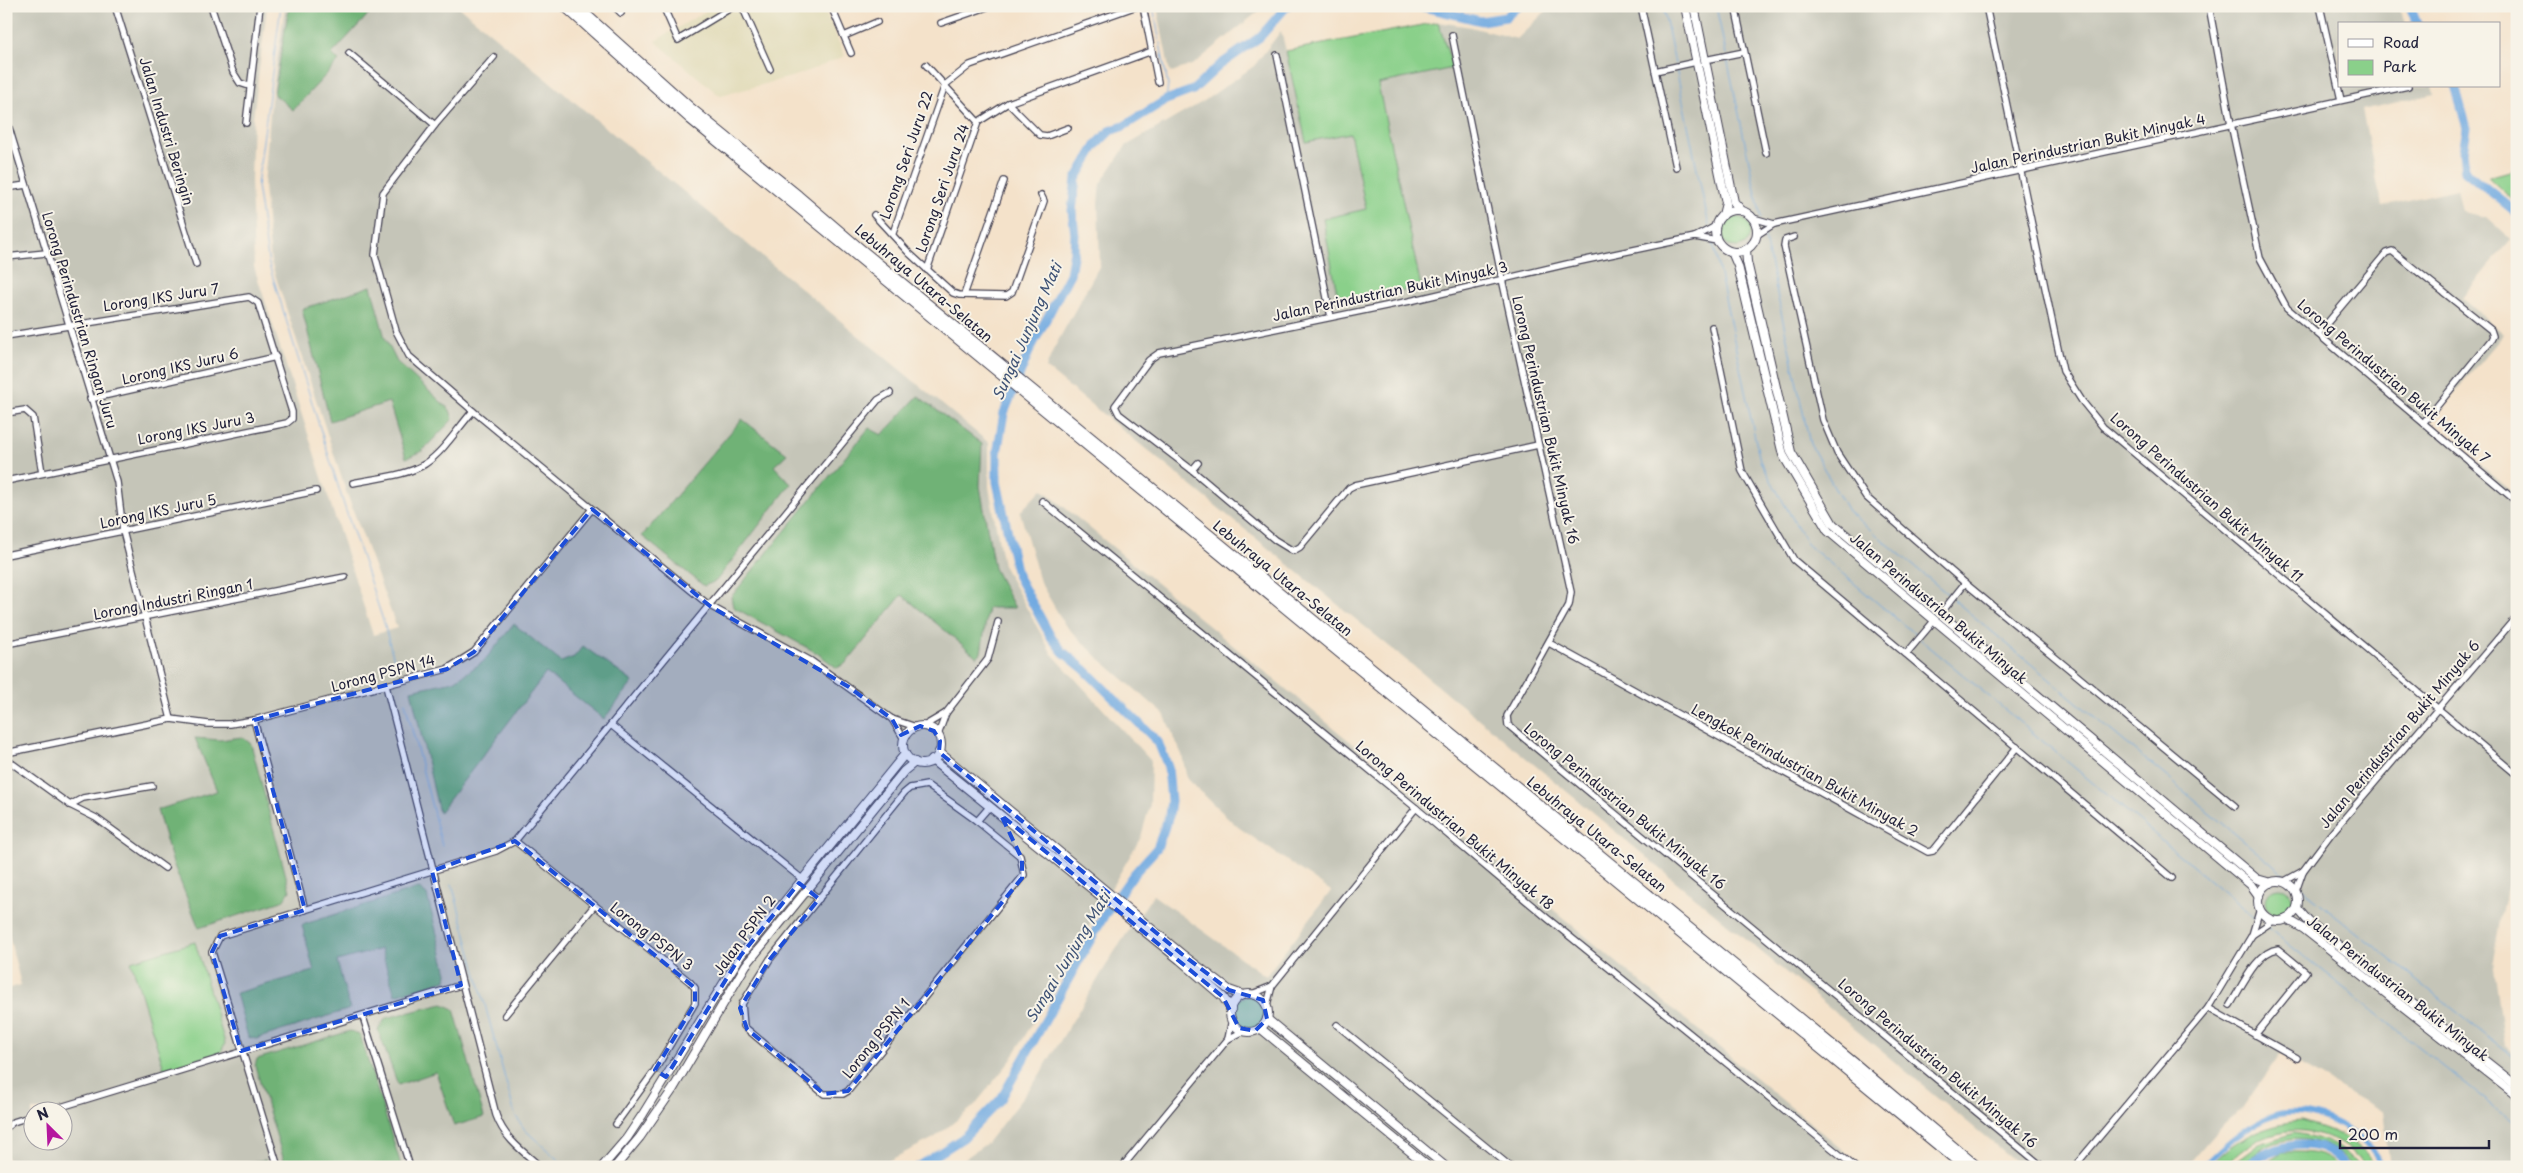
<svg xmlns="http://www.w3.org/2000/svg" width="2523" height="1173" viewBox="0 0 2523 1173" font-family="'Playpen Sans',sans-serif">
<style>
.built{fill:#e2dcba}
.industrial{fill:#c5c5b8;fill-rule:evenodd}
.green{fill:#8ad08a;stroke:#567962}
.forest{fill:#6fb276;stroke:#486a58}
.lines{fill:none;stroke-linecap:round;stroke-linejoin:round}
.stream{stroke:#72aae1;stroke-width:1}
.canal{stroke:#72aae1;stroke-width:5}
.river{stroke:#72aae1;stroke-width:9}
.street-casing{stroke:#423f50;stroke-width:8}
.secondary-casing{stroke:#423f50;stroke-width:10}
.highway-casing{stroke:#423f50;stroke-width:12}
.street{stroke:#fff;stroke-width:5.5}
.secondary{stroke:#fff;stroke-width:8}
.highway{stroke:#fff;stroke-width:10}
.marked{fill:#1d4ed8;fill-opacity:0.2;stroke:#1d4ed8;stroke-width:4;stroke-dasharray:10 6;stroke-linejoin:round}
.labels{text-anchor:middle;dominant-baseline:central;stroke-width:4;stroke-linejoin:round;paint-order:stroke}
.street-label{font-size:14px;fill:#22223b;stroke:#f7f3e8}
.water-label{font-size:15px;font-style:italic;fill:#3e5275;stroke:#f7f3e8}
</style>
<rect width="100%" height="100%" fill="#f7f3e8"/>
<filter id="ink" filterUnits="userSpaceOnUse"><feTurbulence type="fractalNoise" baseFrequency=".02" numOctaves="2"/><feDisplacementMap in="SourceGraphic" scale="10" xChannelSelector="R" yChannelSelector="G"/><feConvolveMatrix kernelMatrix="1 2 1 2 8 2 1 2 1" color-interpolation-filters="sRGB"/></filter>
<filter id="wash" filterUnits="userSpaceOnUse"><feTurbulence type="fractalNoise" baseFrequency=".0096" numOctaves="4" result="noise"/><feDisplacementMap in="SourceGraphic" scale="20" xChannelSelector="R" yChannelSelector="G"/><feGaussianBlur stdDeviation="1.12" result="paint"/><feColorMatrix in="noise" values="0 0 0 0 0 0 0 0 0 0 0 0 0 0 0 0 0 1.4 0 .05"/><feComposite in="paint" operator="in"/></filter>
<g filter="url(#wash)">
<rect width="100%" height="100%" fill="#f4e2ca"/>
<polygon class="built" points="715,6 823,6 845,56 798,75 720,96 655,41"/>
<g class="industrial">
<path d="M6,6H267L253,117L251,180L254,267L373,635L397,628L346,491L271,262L264,186L271,101L285,6H458L989,443V487L1003,565L1052,654L1151,761L1150,804L1141,837L1011,1060L973,1107L934,1138L888,1161L852,1167L722,1162L702,1167H13L6,1156V989L21,985L6,923ZM32,1110H62V1140H32Z"/>
<polygon points="1157,6 1265,6 1194,64 1170,73"/>
<polygon points="1551,6 2397,6 2406,24 2339,24 2339,86 2432,86 2434,94 2362,110 2382,206 2457,189 2462,212 2487,217 2511,239 2462,298 2504,334 2430,422 2517,496 2517,854 2503,904 2493,960 2505,1046 2517,1056 2517,1167 2390,1167 2383,1112 2280,1054 2243,1107 2220,1127 2186,1167 2022,1167 1491,729 1046,368 1053,350 1100,265 1098,203 1100,184 1126,146 1204,101 1254,66 1281,31 1286,51 1438,22 1471,27 1517,39"/>
<polygon points="1042,489 1425,803 1863,1167 953,1167 987,1143 1037,1079 1115,951 1153,895 1266,976 1331,891 1238,827 1187,779 1182,755 1164,714 1102,661 1065,625 1040,582 1020,512"/>
</g>
<g class="green">
<polygon points="1438,22 1453,68 1378,84 1421,287 1354,302 1337,293 1323,219 1366,209 1350,133 1306,142 1286,51"/>
<polygon points="2517,169 2517,204 2488,177"/>
<circle cx="1736" cy="232" r="15"/>
<circle cx="2279" cy="902" r="14"/>
<polygon points="195,942 225,1043 221,1052 164,1069 131,961"/>
<circle cx="1249" cy="1013" r="17"/>
<path d="M2301,1121C2328,1129 2362,1139 2374,1167H2363C2358,1154 2343,1145 2332,1139C2303,1125 2271,1129 2245,1148C2231,1158 2227,1167 2209,1167C2230,1140 2268,1123 2301,1121Z"/>
<path d="M2294,1133C2322,1137 2341,1145 2359,1167H2352C2335,1140 2297,1133 2269,1145C2255,1152 2244,1167 2228,1167L2259,1144Z"/>
<path d="M2282,1152C2298,1152 2327,1150 2337,1167H2316L2303,1163L2258,1167Z"/>
</g>
<g class="forest">
<polygon points="289,6 376,6 332,54 339,61 293,110 274,94"/>
<polygon points="371,286 385,338 397,362 450,410 453,419 421,452 406,458 389,402 330,421 302,309"/>
<polygon points="918,396 982,444 980,486 994,568 1015,608 988,608 981,653 977,657 902,595 846,663 837,668 817,653 733,607 731,597 869,428 882,435"/>
<polygon points="742,419 787,454 774,466 791,484 716,581 704,586 642,536"/>
<polygon points="514,624 561,662 574,657 583,646 633,682 604,719 546,673 439,813 411,690 454,681 483,662"/>
<polygon points="242,737 251,744 290,891 282,901 199,928 173,863 157,810 217,791 195,738 220,740"/>
<polygon points="418,888 427,895 447,973 446,980 395,995 381,949 337,961 350,1009 256,1039 248,1037 236,993 314,971 302,925"/>
<polygon points="443,1004 454,1009 484,1117 454,1126 436,1072 398,1085 378,1030 386,1018"/>
<polygon points="350,1031 360,1035 401,1165 286,1167 255,1066 257,1059"/>
<polygon points="265,1160 267,1167 223,1166"/>
</g>
<g class="lines">
<g class="stream">
<polyline points="281,6 257,186 269,265 345,508 383,620 395,663"/>
<polyline points="1153,6 1168,85 1166,100"/>
<polyline points="1663,6 1675,64"/>
<polyline points="1716,6 1726,54"/>
<polyline points="1727,58 1761,218"/>
<polyline points="1676,68 1709,226"/>
<polyline points="1764,234 1810,444 1848,511 1951,597"/>
<polyline points="1713,242 1760,461 1807,544 1917,636"/>
<polyline points="1954,600 2287,877"/>
<polyline points="1920,639 2255,918"/>
<polyline points="405,702 442,846"/>
<polyline points="452,884 515,1115 525,1130 566,1167"/>
<polyline points="2300,887 2517,1060"/>
<polyline points="2268,928 2517,1125"/>
</g>
<path class="canal" d="M2203,1167C2222,1147 2249,1124 2275,1115C2306,1103 2373,1133 2381,1167"/>
<g class="river">
<polyline points="1419,6 1481,21 1506,17 1518,6"/>
<polyline points="2410,6 2417,24"/>
<polyline points="2455,86 2467,128 2463,152 2465,171 2517,213"/>
<polyline points="918,1167 963,1138 1001,1099 1104,916 1133,875 1157,848 1169,816 1171,801 1168,767 1158,742 1084,669 1063,652 1051,637 1017,575 997,482 997,454 1004,413 1029,352 1070,274 1074,251 1075,234 1072,211 1076,179 1096,145 1110,131 1124,126 1166,100 1193,90 1220,65 1260,37 1287,6"/>
<path d="M2246,1167C2271,1143 2324,1133 2345,1167"/>
</g>
</g>
</g>
<g filter="url(#ink)">
<g class="lines">
<defs>
<g id="street">
<polyline points="115,6 196,264"/>
<polyline points="211,6 233,72 240,83 249,86"/>
<polyline points="614,6 621,13"/>
<polyline points="663,6 678,40 734,6"/>
<polyline points="742,6 770,69"/>
<polyline points="831,6 851,53"/>
<polyline points="1143,6 1158,82"/>
<polyline points="1641,6 1676,167"/>
<polyline points="1735,6 1766,153"/>
<polyline points="1986,6 2055,335 2063,371 2082,401 2103,427 2517,775"/>
<polyline points="2209,6 2231,124 2260,258 2287,308 2517,502"/>
<polyline points="2320,6 2341,100"/>
<polyline points="941,23 990,6"/>
<polyline points="1452,35 1502,279 1571,592 1569,605 1507,716 1508,725 2043,1167"/>
<polyline points="844,36 877,22"/>
<polyline points="349,53 435,125"/>
<polyline points="1277,55 1331,317"/>
<polyline points="494,57 435,125 383,193 375,255 396,331 409,356 473,411 710,606 811,661 892,719 916,727"/>
<polyline points="1705,60 1744,52"/>
<polyline points="926,65 978,122"/>
<polyline points="1655,71 1696,62"/>
<polyline points="1008,103 1040,135 1047,136 1068,128"/>
<polyline points="6,118 117,482 123,531 171,719"/>
<polyline points="246,123 260,6"/>
<polyline points="6,188 26,185"/>
<polyline points="874,215 909,253 953,293 959,295 1006,296 1012,292 1044,201 1041,195"/>
<polyline points="1753,218 1774,224"/>
<polyline points="893,233 945,85 970,65 1137,6"/>
<polyline points="1757,235 1774,224 2408,86"/>
<polyline points="1695,237 1717,241"/>
<polyline points="1794,237 1785,240 1784,246 1823,420 1837,453 1866,497 1965,583 2235,806"/>
<polyline points="6,257 46,253"/>
<polyline points="927,270 978,122 1008,103 1152,51"/>
<polyline points="964,295 1004,181"/>
<polyline points="1712,327 1742,471 1794,560 2172,878"/>
<polyline points="2318,334 2386,253 2392,251 2491,330 2493,336 2491,340 2424,422"/>
<polyline points="6,336 249,297 258,303 292,412 292,419 287,423 6,481"/>
<polyline points="90,399 276,357"/>
<polyline points="6,413 25,410 33,417 42,473"/>
<polyline points="1538,445 1355,485 1349,488 1300,547 1293,551 1275,540 1192,470 1119,414 1115,406 1149,360 1159,353 1410,301 1567,264 1695,237 1716,226"/>
<polyline points="1192,470 1198,463"/>
<path d="M353,483C376,478 406,476 425,464C444,451 458,428 473,411"/>
<polyline points="1042,501 1416,808 1547,918 1855,1167"/>
<polyline points="6,555 316,491"/>
<polyline points="1941,613 1965,583"/>
<polyline points="1549,643 1928,852 1933,851 2017,747"/>
<polyline points="6,644 345,577"/>
<polyline points="1906,654 1934,621"/>
<path d="M386,686L496,1115C504,1138 522,1151 541,1167"/>
<polyline points="892,719 904,739"/>
<polyline points="254,720 305,910"/>
<polyline points="611,725 802,879"/>
<polyline points="924,726 946,713"/>
<polyline points="938,735 946,713 988,659 998,622"/>
<polyline points="6,753 171,719 208,724 230,724 254,720 447,669 474,652 592,509"/>
<polyline points="6,759 70,805 96,818 165,868"/>
<polygon points="927,785 977,821 1020,856 1024,875 848,1091 843,1094 824,1094 747,1029 744,1026 742,1004 770,959 904,793 910,788"/>
<polyline points="70,805 83,798 152,786"/>
<polyline points="977,821 990,806"/>
<polyline points="515,841 690,982 695,988 695,1003 655,1070 616,1124"/>
<polyline points="2283,882 2303,871"/>
<polyline points="807,890 819,899"/>
<polyline points="2296,891 2303,871 2330,835 2517,616"/>
<polyline points="2252,935 2273,921"/>
<polyline points="1252,994 1272,986"/>
<polyline points="1267,1005 1272,986 1416,808"/>
<path d="M2230,1005C2241,988 2257,951 2278,949L2306,972L2255,1035"/>
<polyline points="2208,1008 2297,1058"/>
<polyline points="505,1015 594,906"/>
<polyline points="363,1017 410,1167"/>
<polyline points="1337,1025 1511,1167"/>
<polyline points="1228,1039 1232,1019"/>
<polyline points="51,1110 461,985"/>
<polyline points="6,1128 13,1122 32,1116"/>
<polyline points="278,1167 212,952 220,936 496,851 515,841 878,400 890,393"/>
<polyline points="1122,1167 1228,1039 1244,1031"/>
<polyline points="2074,1167 2208,1008 2252,935 2260,909"/>
</g>
<g id="secondary">
<polyline points="1685,6 1726,203 1723,215"/>
<polyline points="1694,6 1734,202 1742,211"/>
<circle cx="1736" cy="231" r="21"/>
<polyline points="1746,250 1747,262 1791,452 1833,524 2257,879 2271,883"/>
<polyline points="1732,252 1738,266 1783,455 1828,531 2251,885 2259,896"/>
<circle cx="922" cy="745" r="19"/>
<polyline points="939,752 1183,955 1229,990 1243,995"/>
<polyline points="932,760 1180,960 1223,997 1231,1009"/>
<circle cx="2278" cy="901" r="20"/>
<polyline points="2297,908 2309,922 2517,1086"/>
<polyline points="2287,919 2304,929 2517,1096"/>
<circle cx="1249" cy="1013" r="19"/>
<polyline points="1267,1019 1446,1167"/>
<polyline points="1260,1028 1429,1167"/>
<polyline points="602,1167 627,1138 643,1114 741,955 905,754"/>
<polyline points="615,1167 640,1137 673,1089 746,965 904,771 915,762"/>
</g>
<g id="highway">
<polyline points="565,6 691,119 1965,1167"/>
<polyline points="576,6 691,109 798,196 860,249 1856,1065 1977,1167"/>
</g>
</defs>
<use href="#street" class="street-casing"/>
<use href="#secondary" class="secondary-casing"/>
<use href="#highway" class="highway-casing"/>
<use href="#street" class="street"/>
<use href="#secondary" class="secondary"/>
<use href="#highway" class="highway"/>
</g>
</g>
<path class="marked" d="M592,509L710,606L849,687L892,719L901,735L920,726L934,731L940,741L939,752L1183,955L1229,990L1263,1000L1267,1019L1255,1031L1239,1028L1223,997L1001,815L1022,859V878L848,1091L824,1094L747,1029L740,1008L770,959L819,899L799,883L741,955L666,1077L655,1070L695,1003V988L515,841L432,871L461,985L241,1051L212,952L220,936L305,910L254,720L447,669L474,652Z"/>
<g class="labels">
<g class="street-label">
<text transform="translate(167 131) rotate(73)">Jalan Industri Beringin</text>
<text transform="translate(2088 143) rotate(-12)">Jalan Perindustrian Bukit Minyak 4</text>
<text transform="translate(906 155) rotate(-71)">Lorong Seri Juru 22</text>
<text transform="translate(942 188) rotate(-71)">Lorong Seri Juru 24</text>
<text transform="translate(924 283) rotate(40)">Lebuhraya Utara–Selatan</text>
<text transform="translate(1390 291) rotate(-12)">Jalan Perindustrian Bukit Minyak 3</text>
<text transform="translate(161 297) rotate(-9)">Lorong IKS Juru 7</text>
<text transform="translate(80 320) rotate(73)">Lorong Perindustrian Ringan Juru</text>
<text transform="translate(180 366) rotate(-13)">Lorong IKS Juru 6</text>
<text transform="translate(2394 381) rotate(40)">Lorong Perindustrian Bukit Minyak 7</text>
<text transform="translate(1546 420) rotate(77)">Lorong Perindustrian Bukit Minyak 16</text>
<text transform="translate(196 428) rotate(-11)">Lorong IKS Juru 3</text>
<text transform="translate(2207 497) rotate(41)">Lorong Perindustrian Bukit Minyak 11</text>
<text transform="translate(158 511) rotate(-12)">Lorong IKS Juru 5</text>
<text transform="translate(1283 578) rotate(39)">Lebuhraya Utara–Selatan</text>
<text transform="translate(173 599) rotate(-11)">Lorong Industri Ringan 1</text>
<text transform="translate(1939 608) rotate(40)">Jalan Perindustrian Bukit Minyak</text>
<text transform="translate(383 673) rotate(-15)">Lorong PSPN 14</text>
<text transform="translate(2399 734) rotate(-50)">Jalan Perindustrian Bukit Minyak 6</text>
<text transform="translate(1805 770) rotate(29)">Lengkok Perindustrian Bukit Minyak 2</text>
<text transform="translate(1625 806) rotate(39)">Lorong Perindustrian Bukit Minyak 16</text>
<text transform="translate(1455 825) rotate(40)">Lorong Perindustrian Bukit Minyak 18</text>
<text transform="translate(1597 834) rotate(39)">Lebuhraya Utara–Selatan</text>
<text transform="translate(744 935) rotate(-54)">Jalan PSPN 2</text>
<text transform="translate(652 936) rotate(38)">Lorong PSPN 3</text>
<text transform="translate(2398 988) rotate(38)">Jalan Perindustrian Bukit Minyak</text>
<text transform="translate(876 1038) rotate(-51)">Lorong PSPN 1</text>
<text transform="translate(1938 1063) rotate(40)">Lorong Perindustrian Bukit Minyak 16</text>
</g>
<g class="water-label">
<text transform="translate(1026 331) rotate(-66)">Sungai Junjung Mati</text>
<text transform="translate(1067 957) rotate(-59)">Sungai Junjung Mati</text>
</g>
</g>
<rect width="2523" height="1173" fill="none" stroke="#f7f3e8" stroke-width="25"/>
<rect x="2338" y="22" width="162" height="65" fill="#f7f3e8" stroke="#a29fa3"/>
<rect x="2348" y="39" width="25" height="8" fill="#ffffff" stroke="#a29fa3"/>
<text x="2383" y="48" font-size="15" fill="#22223b">Road</text>
<rect x="2348" y="60" width="25" height="15" fill="#8ad08a" stroke="#a29fa3"/>
<text x="2383" y="72" font-size="15" fill="#22223b">Park</text>
<g transform="translate(48 1126) rotate(336)"><circle r="24" fill="#f7f3e8" stroke="#a29fa3"/>
<path d="M0-4L9 19L0 12L-9 19Z" fill="#b5179e"/>
<text y="-8" font-size="14" font-weight="bold" text-anchor="middle" fill="#22223b">N</text>
</g>
<path d="M2340 1140v8h149v-8" fill="none" stroke="#22223b" stroke-width="2.5"/>
<text x="2348" y="1140" font-size="15" fill="#22223b" stroke="#f7f3e8" stroke-width="4" paint-order="stroke">200 m</text>
</svg>
